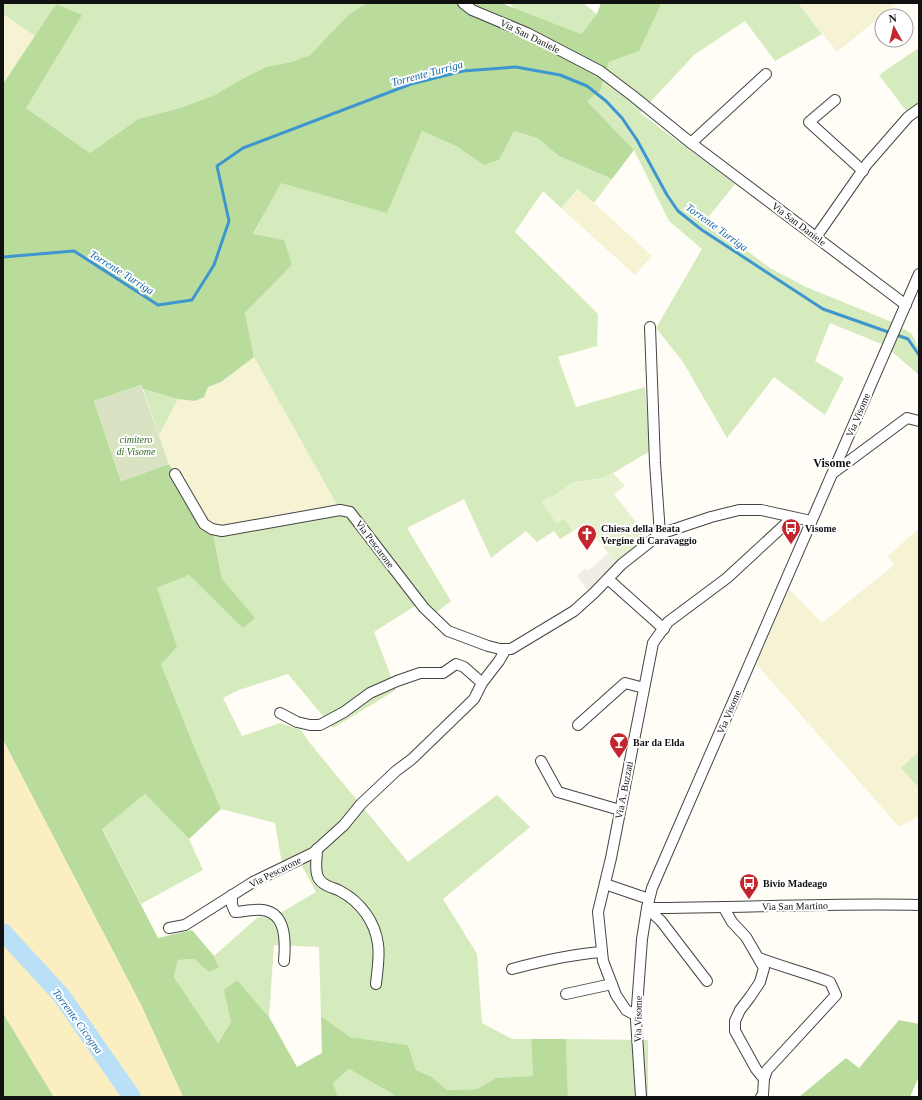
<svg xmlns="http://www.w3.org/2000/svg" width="922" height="1100" viewBox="0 0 922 1100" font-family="Georgia,serif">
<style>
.farmland{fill:#f6f3d4}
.green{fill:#d5ebbd}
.forest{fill:#b9dc9c}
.sand{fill:#fbeec1}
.cemetery{fill:#d9e3c4}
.pitch{fill:#e6f2cf}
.plaza{fill:#f1ede2}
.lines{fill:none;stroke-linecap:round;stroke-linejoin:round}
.stream{stroke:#3f96cf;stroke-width:3}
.river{stroke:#b9e0f7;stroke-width:18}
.minor-casing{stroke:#444;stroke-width:12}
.minor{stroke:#fff;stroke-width:10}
.labels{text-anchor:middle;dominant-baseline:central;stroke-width:4;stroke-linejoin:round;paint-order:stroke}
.street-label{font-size:10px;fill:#111;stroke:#fff}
.park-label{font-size:10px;font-style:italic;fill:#2f6b1f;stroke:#fff}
.poi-label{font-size:10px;font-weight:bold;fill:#111;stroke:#fff;text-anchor:start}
.water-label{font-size:11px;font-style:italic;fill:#1768a6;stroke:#fff}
.quarter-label{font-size:12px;font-weight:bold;fill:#111;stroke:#fff}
</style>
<rect width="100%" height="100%" fill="#fffdf5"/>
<g class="farmland">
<polygon points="798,3 897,3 837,52"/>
<polygon points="3,14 35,36 3,84"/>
<polygon points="579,189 652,256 635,275 561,208"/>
<polygon points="254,357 340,510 212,529 169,464 159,435 178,399 195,401 208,387 221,382"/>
<polygon points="919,528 919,751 901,768 917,786 919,785 919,816 899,827 756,664 789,589 822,623 894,565 888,556"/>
</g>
<g class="green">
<polygon points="3,3 367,3 349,14 310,55 291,62 266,67 242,79 215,95 180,108 138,119 90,153 26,108 56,4 35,36 3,14"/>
<polygon points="509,3 583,3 597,14 581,34 515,9"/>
<polygon points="662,3 798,3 822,34 775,61 745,21 694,55 640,113 735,184 706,220 770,268 806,287 892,322 912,334 919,349 919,375 884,345 830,323 815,361 844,378 825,415 774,377 727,438 683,362 656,328 702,249 669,221 634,150 587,101 600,91 609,62 639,51"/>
<polygon points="917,49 919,51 919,102 907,112 879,75"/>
<polygon points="422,131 456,146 484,165 499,160 514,131 537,138 559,156 612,179 594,203 578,189 561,208 543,191 515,232 598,314 597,346 558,357 576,407 645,387 650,451 605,478 574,482 550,498 549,497 557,524 564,518 573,531 560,539 554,531 537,542 526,531 491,558 464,499 407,528 451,601 429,618 418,604 374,632 396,690 333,728 288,674 239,690 223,698 242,736 280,723 301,730 309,742 408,862 497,795 530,827 443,899 477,954 482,1023 512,1039 531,1039 533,1076 496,1078 477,1089 447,1090 432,1077 416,1070 408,1045 350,1037 321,1016 319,947 274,945 269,1017 237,980 225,990 231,1022 218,1043 174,977 178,960 194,959 209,972 219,968 214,956 258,917 272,918 316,892 297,857 282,864 275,823 221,809 196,751 161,664 157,588 189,575 254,618 222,579 212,529 340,510 254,357 245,313 292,265 253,235 281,182 387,212"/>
<polygon points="143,389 178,399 159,435"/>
<polygon points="919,751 919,785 917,786 901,768"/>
<polygon points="145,794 189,839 203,870 141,904 102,828"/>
<polygon points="566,1039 648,1040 648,1097 568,1097"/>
<polygon points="349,1069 391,1093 395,1097 338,1097 333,1083"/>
</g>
<g class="forest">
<polygon points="367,3 501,3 581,34 597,14 601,3 662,3 639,51 609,62 600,91 587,101 634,150 612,179 559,156 537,138 514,131 499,160 484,165 456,146 422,131 387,213 281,183 253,234 284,240 292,265 245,313 254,357 221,382 208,387 204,397 195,401 178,399 143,389 141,385 94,401 121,481 169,464 212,529 222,579 255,618 243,628 189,575 157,588 177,647 161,664 196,751 221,809 189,839 145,794 102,829 158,938 192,930 214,956 219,968 209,972 194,959 178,960 174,977 218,1043 231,1022 224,990 237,980 269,1017 297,1067 322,1053 321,1016 350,1037 408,1045 416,1070 432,1077 447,1090 477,1089 496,1078 533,1076 531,1039 566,1039 568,1097 395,1097 391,1093 349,1069 333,1083 338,1097 183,1097 141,1005 3,740 3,84 56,4 82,15 26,108 90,153 138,119 180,108 215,95 242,79 266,67 291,62 310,55 349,14"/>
<polygon points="3,1013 54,1097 3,1097"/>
<polygon points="899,1020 919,1024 919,1076 910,1097 799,1097 846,1058 859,1068"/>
</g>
<polygon class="sand" points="3,740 141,1005 183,1097 54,1097 3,1013"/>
<polygon class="cemetery" points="141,385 169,464 121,481 94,401"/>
<polygon class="pitch" points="612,472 625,486 614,494 649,539 619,566 584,523 573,531 564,518 557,524 541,502 549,496 550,498 574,482 604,478"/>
<polygon class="plaza" points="608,553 619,566 589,593 577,575 585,569 589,570"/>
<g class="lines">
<polyline class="stream" points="3,257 74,251 158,305 192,300 214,265 229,221 217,166 243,148 411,84 463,71 516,67 560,75 587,86 606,101 622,118 637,140 667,195 678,211 702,230 823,309 908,339 919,355"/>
<polyline class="river" points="3,932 61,995 132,1097"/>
<defs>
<g id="minor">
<polyline points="463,3 472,10 527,33 600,71 633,96 691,143 906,305"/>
<polyline points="835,100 809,122 863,171"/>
<polyline points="691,143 766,74"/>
<polyline points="816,237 867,164 908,117 919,109"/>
<polyline points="650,327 655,463 660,534"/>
<polyline points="833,473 907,418 919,421"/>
<polyline points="175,474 204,524 212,529 222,531 340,510 350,512 424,608 448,631 488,646 500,649 511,649 574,611 594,593 622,564 660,534 711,517 739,510 761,510 811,521"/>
<polyline points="608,579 664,629"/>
<polyline points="280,713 297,722 310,725 320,725 344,712 370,693 397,681 420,673 443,673 456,664 464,667 482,683"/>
<polyline points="578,725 625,683 644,688"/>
<polyline points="541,761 558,792 620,810"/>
<path d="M317,849C317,857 315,866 317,874C319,885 332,887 340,891C361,902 375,922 378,944C380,957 377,972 376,984"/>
<polyline points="605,884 649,899"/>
<path d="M232,895V905L235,912C242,912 247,910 254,910C286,907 286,938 284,961"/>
<path d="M647,908C738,908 828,903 919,905"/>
<polyline points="647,908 661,921 707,981"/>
<polyline points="724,908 732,922 746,937 764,968 760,982 750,997 740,1010 735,1021 735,1031 756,1069 764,1079"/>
<polyline points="169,928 185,925 253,882 313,853 344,825 361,804 396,771 412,759 474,699 482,683 499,661 506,649"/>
<path d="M759,958C783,967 807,973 830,982L836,995L767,1070L764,1079L763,1095L761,1097"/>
<path d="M512,969C542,961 571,954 602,952"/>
<polyline points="566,994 612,984"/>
<polyline points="637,1016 626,1010 616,995 603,961 598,912 611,858 653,643 668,622 727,578 792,518"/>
<polyline points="641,1097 636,1020 642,939 647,908 652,888 919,274"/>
</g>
</defs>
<use href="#minor" class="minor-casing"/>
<use href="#minor" class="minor"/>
</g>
<defs>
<symbol id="bus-pin" viewBox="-11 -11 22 30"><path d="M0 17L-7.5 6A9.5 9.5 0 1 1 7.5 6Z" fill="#c4262e" stroke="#fff"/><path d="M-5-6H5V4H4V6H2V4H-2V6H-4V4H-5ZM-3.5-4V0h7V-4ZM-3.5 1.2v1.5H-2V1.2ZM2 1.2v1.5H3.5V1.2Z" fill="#fff"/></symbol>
<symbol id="church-pin" viewBox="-11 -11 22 30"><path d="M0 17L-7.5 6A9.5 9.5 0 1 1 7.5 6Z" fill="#c4262e" stroke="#fff"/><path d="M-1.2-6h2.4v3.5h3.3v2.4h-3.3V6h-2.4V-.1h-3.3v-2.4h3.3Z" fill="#fff"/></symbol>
<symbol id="bar-pin" viewBox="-11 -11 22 30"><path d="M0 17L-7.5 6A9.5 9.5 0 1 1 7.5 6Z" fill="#c4262e" stroke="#fff"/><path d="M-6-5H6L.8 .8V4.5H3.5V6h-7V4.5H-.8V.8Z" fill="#fff"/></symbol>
</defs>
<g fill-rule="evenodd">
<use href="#bus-pin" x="780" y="517" width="22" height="30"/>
<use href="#church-pin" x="576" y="523" width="22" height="30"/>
<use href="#bar-pin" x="608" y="731" width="22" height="30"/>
<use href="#bus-pin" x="738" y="872" width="22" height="30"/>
</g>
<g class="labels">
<g class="street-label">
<text transform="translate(530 36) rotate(26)">Via San Daniele</text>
<text transform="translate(799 224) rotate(37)">Via San Daniele</text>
<text transform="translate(858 415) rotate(-67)">Via Visome</text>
<text transform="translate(375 544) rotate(53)">Via Pescarone</text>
<text transform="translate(729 712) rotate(-67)">Via Visome</text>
<text transform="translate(624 790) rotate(-79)">Via A. Buzzati</text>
<text transform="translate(275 872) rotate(-27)">Via Pescarone</text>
<text transform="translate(795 906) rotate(-1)">Via San Martino</text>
<text transform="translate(638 1019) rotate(-89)">Via Visome</text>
</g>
<g class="park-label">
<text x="136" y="439">cimitero<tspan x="136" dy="12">di Visome</tspan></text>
</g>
<g class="poi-label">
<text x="601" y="528">Chiesa della Beata<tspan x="601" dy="12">Vergine di Caravaggio</tspan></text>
<text x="805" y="528">Visome</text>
<text x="633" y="742">Bar da Elda</text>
<text x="763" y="883">Bivio Madeago</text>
</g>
<g class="water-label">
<text transform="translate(427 73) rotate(-15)">Torrente Turriga</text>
<text transform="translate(717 227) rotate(36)">Torrente Turriga</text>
<text transform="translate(122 272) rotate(32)">Torrente Turriga</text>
<text transform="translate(78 1021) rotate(54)">Torrente Cicogna</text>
</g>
<g class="quarter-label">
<text x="832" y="463">Visome</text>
</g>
</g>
<rect width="922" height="1100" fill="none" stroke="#111111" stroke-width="8"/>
<g transform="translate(894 28) rotate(352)"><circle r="19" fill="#ffffff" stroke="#a0a0a0"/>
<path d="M0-3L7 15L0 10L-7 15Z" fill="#c4262e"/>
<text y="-6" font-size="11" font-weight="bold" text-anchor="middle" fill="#111111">N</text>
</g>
</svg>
